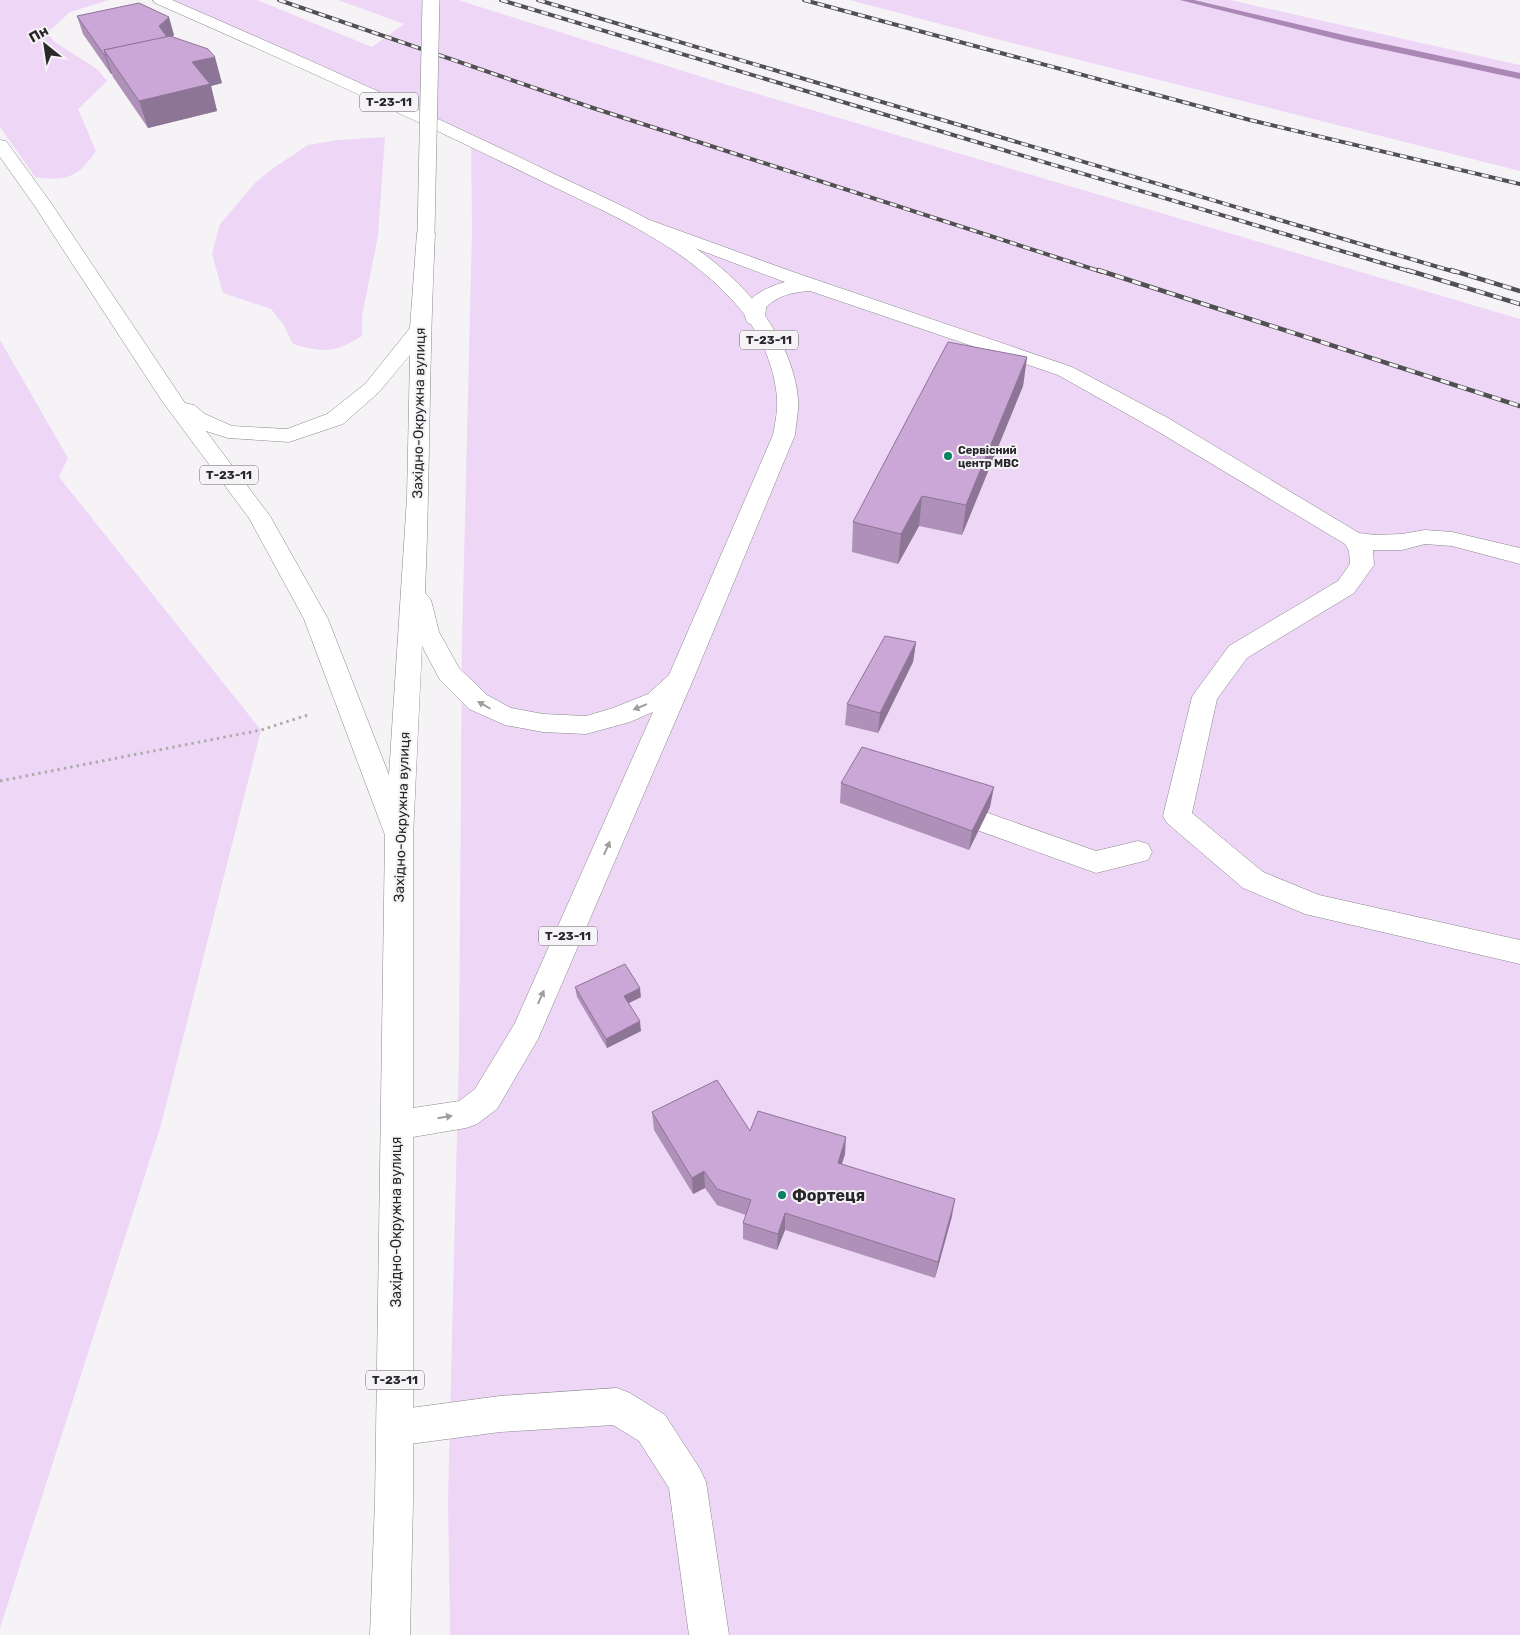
<svg xmlns="http://www.w3.org/2000/svg" width="1520" height="1635" viewBox="0 0 1520 1635" font-family="Rubik,sans-serif">
<style>
.green{fill:#eed7f6}
.lines{fill:none;stroke-linecap:round;stroke-linejoin:round}
.stream{fill:#aa87b5;fill-rule:evenodd}
.lane-casing{stroke:#89878a;stroke-width:1}
.primary-casing{stroke:#89878a;stroke-width:1}
.path{stroke:#aeacaf;stroke-width:3;stroke-dasharray:2.5 4;stroke-linecap:butt}
.lane{fill:#fff;fill-rule:evenodd}
.primary{fill:#fff;fill-rule:evenodd}
.rail-far1-casing{stroke:#504f51;stroke-width:4}
.rail-casing{stroke:#504f51;stroke-width:4.5}
.rail-far1{stroke:#f6f3f7;stroke-width:2.5;stroke-dasharray:7;stroke-linecap:butt}
.rail{stroke:#f6f3f7;stroke-width:3;stroke-dasharray:9;stroke-linecap:butt}
.primary-bridge-casing{stroke:#89878a;stroke-width:18;stroke-linecap:butt}
.primary-bridge{stroke:#fff;stroke-width:17}
.wall{fill:#ae90b8}
.shaded-wall{fill:#8d7596}
.building{fill:#caa7d6;stroke:#8d7596}
.oneway{fill:#9e9e9f}
.poi-dot{fill:#068161;stroke:#f6f3f7;stroke-width:2}
.labels{text-anchor:middle;dominant-baseline:central;stroke-width:4;stroke-linejoin:round;paint-order:stroke}
.far-poi-label{font-size:11px;font-weight:bold;fill:#282729;stroke:#f6f3f7;text-anchor:start}
.shield{fill:#f6f3f7;stroke:#666467;stroke-width:1}
.shield-label{font-size:12px;font-weight:bold;fill:#282729}
.street-label{font-size:14px;fill:#282729;stroke:#f6f3f7}
.near-poi-label{font-size:16px;font-weight:bold;fill:#282729;stroke:#f6f3f7;text-anchor:start}
</style>
<rect width="100%" height="100%" fill="#f6f3f7"/>
<g class="green">
<path d="M0,0H109L70,12L47,33L55,42L97,69L107,81L78,109L96,151C78,177 67,182 35,177L0,127Z"/>
<polygon points="160,0 257,0 372,47 404,24 338,0 458,0 731,86 1520,319 1520,1635 450,1635 448,1499 459,1052 462,641 472,230 471,140"/>
<polygon points="850,0 1230,0 1520,65 1520,171 1004,41"/>
<path d="M385,137L378,236L362,316V336C335,353 323,353 293,344L283,324L271,309L223,293L212,254L220,224L255,183L272,169L308,145L338,140Z"/>
<polygon points="0,340 68,458 59,477 261,730 161,1125 0,1628"/>
</g>
<g class="lines">
<polygon class="stream" points="1180,0 1194,0 1348,36 1520,73 1520,79 1348,42"/>
<defs>
<g id="lane">
<path d="M647,219L796,273L1072,367L1168,418L1359,533L1375,535L1402,534L1425,530L1452,532L1520,548V564L1452,546L1425,544L1402,550H1373L1374,565L1354,593L1247,658L1217,699L1192,813L1263,872L1319,895L1520,940V964L1305,914L1243,888L1167,823L1163,816L1192,697L1196,691L1229,646L1338,581L1350,564L1349,551L1345,544L1152,428L1058,375L810,291C793,292 779,295 766,307L765,319L762,323L755,325L748,323C733,301 769,286 785,282L641,228L638,224L641,220Z"/>
<polygon points="948,799 1096,851 1138,841 1148,844 1152,852 1148,860 1096,873 938,816 934,809 938,802"/>
<polygon points="617,1388 630,1393 665,1415 700,1469 706,1482 729,1635 689,1635 669,1488 639,1441 613,1425 500,1432 395,1446 382,1441 377,1428 382,1415 395,1410 500,1396"/>
</g>
<path id="primary" d="M153,0H172C297,54 421,110 544,169C616,204 694,233 749,295C773,323 795,361 798,399C799,411 796,423 795,435L693,680L538,1039L497,1109L477,1124L466,1128L413,1137V1501L410,1635H370L375,1501L385,835L304,619L249,518L162,401L34,205L0,157V140L6,141L51,203L185,403L194,405L205,414L232,426L287,429L327,414L365,384L410,328L417,233L419,229L426,227L433,229L435,233C429,353 430,473 425,593L431,600L439,632L459,668L487,695L511,708L543,714L586,716L613,708L648,694L669,675L773,435C775,423 778,411 777,399C775,364 757,327 734,302C678,240 600,210 527,174C404,114 280,58 155,3ZM410,355L407,498L389,775L328,619L270,516L206,431L228,438L289,442L343,424L379,392ZM422,646L440,680L469,709L505,725L543,732L586,734L630,722L653,712L515,1023L475,1089L459,1101L413,1108V837Z"/>
</defs>
<use href="#lane" class="lane-casing"/>
<use href="#primary" class="primary-casing"/>
<polyline class="path" points="0,781 261,730 311,714"/>
<use href="#lane" class="lane"/>
<use href="#primary" class="primary"/>
<defs>
<g id="rail-far1">
<polyline points="279,0 590,107 1102,272"/>
<polyline points="501,0 1412,272"/>
<polyline points="538,0 1455,272"/>
<polyline points="804,0 1250,120 1520,184"/>
</g>
<g id="rail">
<polyline points="1098,270 1520,406"/>
<polyline points="1407,270 1520,304"/>
<polyline points="1451,270 1520,291"/>
</g>
</defs>
<use href="#rail-far1" class="rail-far1-casing"/>
<use href="#rail" class="rail-casing"/>
<use href="#rail-far1" class="rail-far1"/>
<use href="#rail" class="rail"/>
<defs>
<polyline id="primary-bridge" points="426,233 431,0"/>
</defs>
<use href="#primary-bridge" class="primary-bridge-casing"/>
<use href="#primary-bridge" class="primary-bridge"/>
</g>
<g class="wall">
<polygon points="77,16 174,35 172,37 222,83 211,86 217,111 148,128 113,77 112,74 111,74 83,34"/>
<polygon points="1027,357 1023,386 962,535 919,526 898,564 852,552 853,522"/>
<polygon points="916,642 913,662 878,733 845,725 847,704"/>
<polygon points="841,783 990,807 969,850 840,803"/>
<polygon points="575,987 641,997 629,1003 641,1031 607,1048 577,997"/>
<polygon points="652,1112 750,1131 845,1154 841,1164 952,1216 935,1278 785,1230 777,1250 743,1239 743,1223 746,1215 717,1205 705,1188 693,1194 654,1130"/>
</g>
<g class="shaded-wall">
<polygon points="169,17 174,35 165,43 159,26"/>
<polygon points="105,56 106,56 112,74 111,74"/>
<polygon points="215,57 222,83 211,86 217,111 148,128 139,101 192,62"/>
<polygon points="1027,357 1023,386 962,535 966,505"/>
<polygon points="922,496 919,526 898,564 901,534"/>
<polygon points="916,642 913,662 878,733 880,713"/>
<polygon points="994,787 990,807 969,850 972,831"/>
<polygon points="640,988 641,997 625,1005 624,996"/>
<polygon points="640,1021 641,1031 607,1048 606,1039"/>
<polygon points="846,1137 845,1154 837,1180 838,1163"/>
<polygon points="704,1171 705,1188 693,1194 692,1178"/>
<polygon points="955,1199 952,1216 935,1278 938,1262"/>
<polygon points="785,1213 785,1230 777,1250 778,1234"/>
</g>
<g class="building">
<polygon points="139,3 169,17 159,26 167,37 104,50 106,56 105,56 77,16"/>
<polygon points="170,36 208,49 215,57 192,62 210,84 139,101 104,50"/>
<polygon points="948,342 1027,357 966,505 922,496 901,534 853,522"/>
<polygon points="885,636 916,642 880,713 847,704"/>
<polygon points="862,747 994,787 972,831 841,783"/>
<polygon points="625,964 640,988 624,996 640,1021 606,1039 575,987"/>
<polygon points="717,1080 750,1131 758,1111 846,1137 838,1163 955,1199 938,1262 785,1213 778,1234 743,1223 751,1200 717,1189 704,1171 692,1178 652,1112"/>
</g>
<defs><path id="oneway-solid" d="M-6-.8H1V-3.2L6.5 0L1 3.2V.8H-6Z" transform="scale(1.25)"/></defs>
<g class="oneway">
<use href="#oneway-solid" transform="translate(484 705) rotate(-150)"/>
<use href="#oneway-solid" transform="translate(640 707) rotate(158)"/>
<use href="#oneway-solid" transform="translate(607 848) rotate(-66)"/>
<use href="#oneway-solid" transform="translate(541 997) rotate(-66)"/>
<use href="#oneway-solid" transform="translate(445 1117) rotate(-9)"/>
</g>
<g class="poi-dot">
<circle cx="948" cy="456" r="5"/>
<circle cx="782" cy="1195" r="5"/>
</g>
<g class="labels">
<g class="far-poi-label">
<text x="958" y="450">Сервісний<tspan x="958" dy="13">центр МВС</tspan></text>
</g>
<g class="shield">
<rect x="360" y="92.5" width="58" height="19" rx="4"/>
<rect x="740" y="330.5" width="58" height="19" rx="4"/>
<rect x="200" y="465.5" width="58" height="19" rx="4"/>
<rect x="539" y="926.5" width="58" height="19" rx="4"/>
<rect x="366" y="1370.5" width="58" height="19" rx="4"/>
</g>
<g class="shield-label">
<text x="389" y="102">Т-23-11</text>
<text x="769" y="340">Т-23-11</text>
<text x="229" y="475">Т-23-11</text>
<text x="568" y="936">Т-23-11</text>
<text x="395" y="1380">Т-23-11</text>
</g>
<g class="street-label">
<text transform="translate(419 413) rotate(-89)">Західно-Окружна вулиця</text>
<text transform="translate(402 817) rotate(-88)">Західно-Окружна вулиця</text>
<text transform="translate(396 1222) rotate(-90)">Західно-Окружна вулиця</text>
</g>
<g class="near-poi-label">
<text x="792" y="1195">Фортеця</text>
</g>
</g>
<g transform="translate(45 45) rotate(330)" stroke="#f6f3f7" stroke-width="4" paint-order="stroke">
<path d="M0-4L9 19L0 12L-9 19Z" fill="#282729"/>
<text y="-8" font-size="14" font-weight="bold" text-anchor="middle" fill="#282729">Пн</text>
</g>
</svg>
